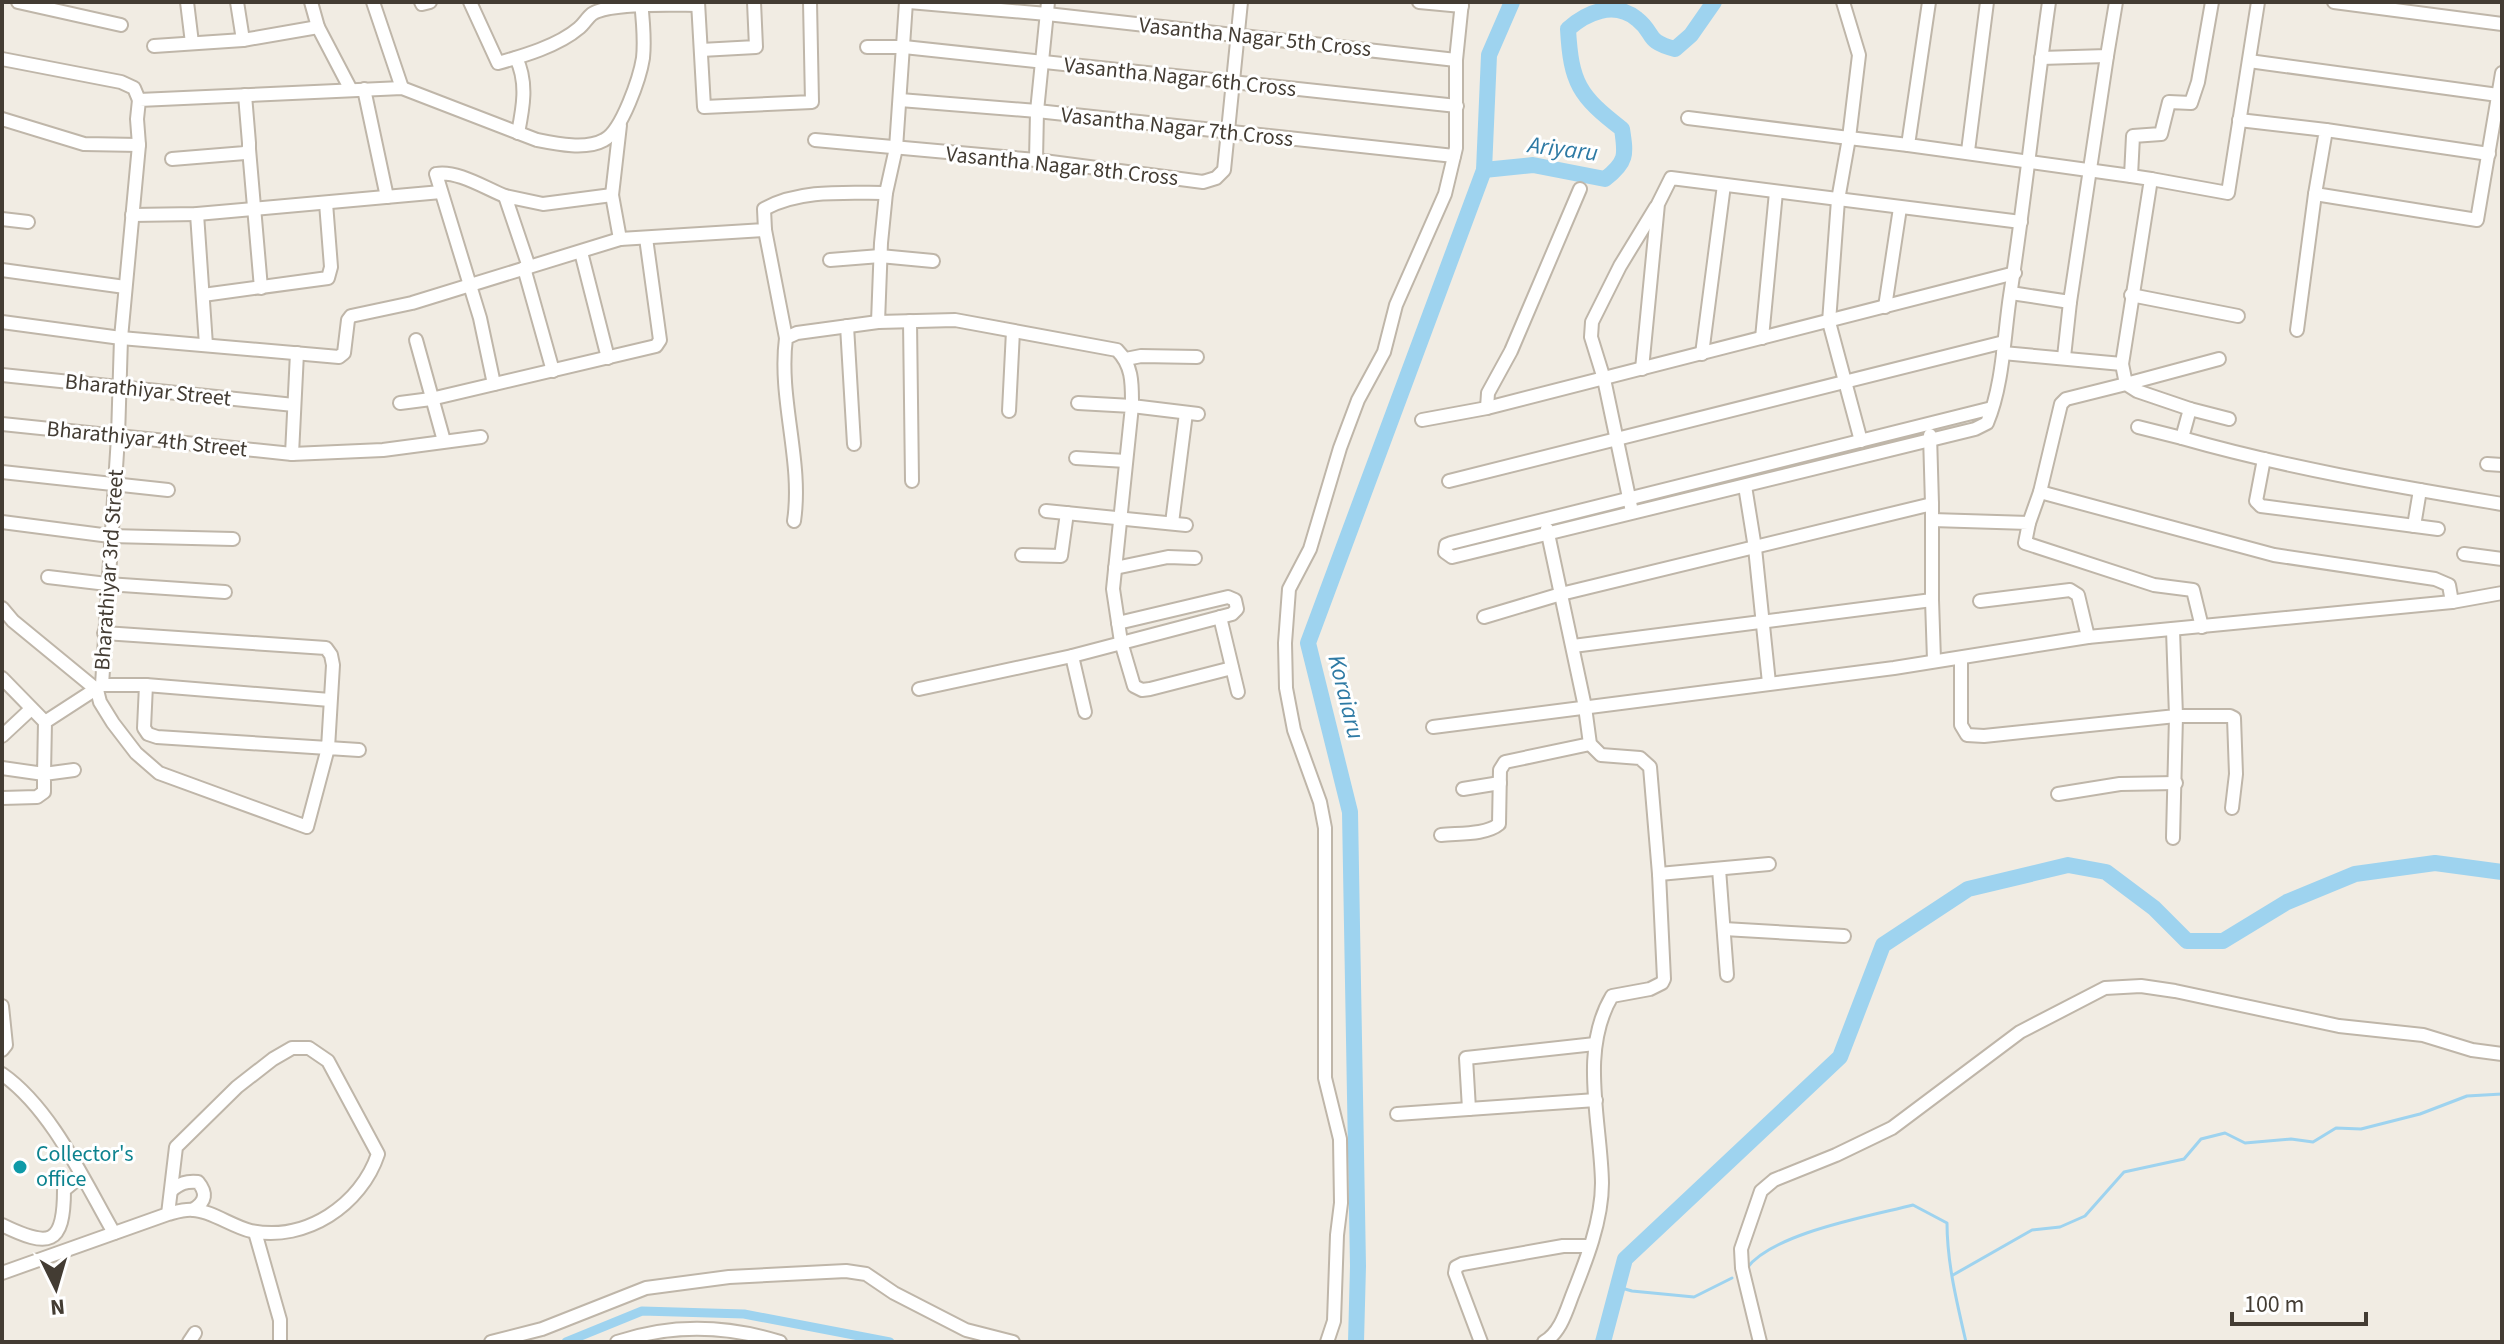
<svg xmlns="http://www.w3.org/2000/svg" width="2504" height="1344" viewBox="0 0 2504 1344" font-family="'Source Sans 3',sans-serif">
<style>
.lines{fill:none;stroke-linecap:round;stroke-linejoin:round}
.stream{stroke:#9ed3ef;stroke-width:3}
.canal{stroke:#9ed3ef;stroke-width:9}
.river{stroke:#9ed3ef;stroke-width:16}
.minor-casing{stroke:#bfb6a9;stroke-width:16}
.minor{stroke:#fff;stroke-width:12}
.culture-dot{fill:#0f9aa8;stroke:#fff;stroke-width:3}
.labels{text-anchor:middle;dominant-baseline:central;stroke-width:6;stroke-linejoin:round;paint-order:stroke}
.street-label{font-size:22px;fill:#433c33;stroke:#fff}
.culture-label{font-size:22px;fill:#0d838f;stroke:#fff;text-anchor:start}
.water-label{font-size:24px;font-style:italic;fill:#2e7aa4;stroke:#fff}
</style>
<rect width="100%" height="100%" fill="#f1ece3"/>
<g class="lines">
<g class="stream">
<path d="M1747,1268C1773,1233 1870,1216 1913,1205L1947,1223C1947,1263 1957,1303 1966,1342"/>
<polyline points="1953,1275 2032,1230 2060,1227 2085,1216 2124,1172 2184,1159 2201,1139 2225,1133 2245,1143 2291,1139 2313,1142 2336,1128 2361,1129 2420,1114 2467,1096 2502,1094"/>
<polyline points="1618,1287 1632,1291 1694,1297 1732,1278"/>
</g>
<polyline class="canal" points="566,1342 642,1311 744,1314 890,1342"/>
<g class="river">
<path d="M1484,170L1533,165L1605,179C1627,162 1626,155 1622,129C1579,96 1571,83 1568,29C1586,13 1614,0 1637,19C1656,34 1644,41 1675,49L1691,35L1714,2"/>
<polyline points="1356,1342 1358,1266 1350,812 1308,643 1484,170 1489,55 1512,2"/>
<polyline points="1603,1342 1625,1259 1840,1057 1883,945 1968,889 2068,865 2106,872 2154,908 2187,941 2223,941 2287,902 2355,874 2435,863 2502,872"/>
</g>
<defs>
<g id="minor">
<polyline points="18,2 121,25"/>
<polyline points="187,2 192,43"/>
<polyline points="237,2 243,40"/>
<polyline points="311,2 318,27 351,90"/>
<polyline points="373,2 402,88"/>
<polyline points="421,2 422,4 430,2"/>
<path d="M470,2L498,63C523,56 558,46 579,28C584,24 587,18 592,14C609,2 675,5 698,5"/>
<polyline points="698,2 704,107 812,102 810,2"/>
<path d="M906,2L896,148L886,193L881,243L878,322L955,320L1117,350C1133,366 1132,384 1132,406L1198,414"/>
<polyline points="909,2 1047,14 1456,60"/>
<polyline points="1419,2 1462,6"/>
<polyline points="1929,2 1908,145 2131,176 2133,136 2161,134 2169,102 2191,103 2198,82 2212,2"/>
<polyline points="2334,2 2502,24"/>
<polyline points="154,46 243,40 318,27"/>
<polyline points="867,47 904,47 1457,106"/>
<polyline points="701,50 756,47 754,2"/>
<path d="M516,58C528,82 523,108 518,133"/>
<polyline points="2041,58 2107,56 2116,2"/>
<polyline points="2,59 121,82 134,88 139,100"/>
<polyline points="2249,61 2498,95"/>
<polyline points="364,89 387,197"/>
<polyline points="900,100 1037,111 1454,156"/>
<polyline points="1688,118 1849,138 1859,55 1843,2"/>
<polyline points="2,119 84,144 139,145"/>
<polyline points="2239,120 2326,130 2315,194 2477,220 2502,73"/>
<polyline points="2326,130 2489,154"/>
<polyline points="815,140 1036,160 1203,182 1216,178 1224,170 1241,2"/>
<polyline points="249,149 261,288"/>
<polyline points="1968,151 1987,2"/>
<polyline points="172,159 245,153 249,149 249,143 245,95"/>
<polyline points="1036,160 1037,111 1048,2"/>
<polyline points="2151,179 2228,193 2258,2"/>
<polyline points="612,195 620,125"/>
<polyline points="197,214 206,345"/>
<polyline points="132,215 197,214 441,192"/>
<polyline points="2,219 28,222"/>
<polyline points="765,230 786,338"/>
<polyline points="581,252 608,358"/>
<polyline points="830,260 880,256 933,261"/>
<polyline points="529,267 505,196 543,204 612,195 620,239"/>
<polyline points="524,268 553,371"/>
<polyline points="2,270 125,287"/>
<polyline points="2011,293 2070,302 2107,56"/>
<polyline points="203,295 328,278 331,267 326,203"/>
<polyline points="2131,295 2238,316"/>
<polyline points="1885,307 1900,208"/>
<polyline points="910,321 912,481"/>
<path d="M2,322L121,338L339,357L344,353L348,320L351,316L412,303L620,239L765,230L764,209C800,189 846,193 886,193"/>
<polyline points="847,326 854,444"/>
<polyline points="2297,330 2315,194"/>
<polyline points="1762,338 1776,192"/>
<polyline points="416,340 444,441"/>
<polyline points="2003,353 2122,364 2151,179 2131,176"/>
<polyline points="1702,354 1724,185"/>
<polyline points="2064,357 2070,302"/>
<polyline points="1126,359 1141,356 1197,357"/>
<polyline points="2122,364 2126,384 2219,359"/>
<polyline points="1642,369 1658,204 1671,178 2021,222"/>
<polyline points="2,375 294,405"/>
<path d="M494,384L480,318L436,174C457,170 485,188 505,196"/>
<polyline points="400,403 431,399 656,346 660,340 646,238"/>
<polyline points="1078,403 1132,406 1113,589 1121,642 1134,686 1142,690 1150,689 1232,668"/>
<polyline points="1487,408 1488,393 1511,351 1580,189"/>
<path d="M1992,408L1451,543L1446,545L1445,552L1452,557L1975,429L1987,423C2003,386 2004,335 2010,296C2025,198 2035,100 2049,2"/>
<polyline points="2190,409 2229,419"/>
<polyline points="1009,411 1013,331"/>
<polyline points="1422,420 1487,408 2015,273"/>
<polyline points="2,424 292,454 383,450 481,437"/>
<polyline points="2138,427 2182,438"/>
<polyline points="1930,435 1932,504"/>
<polyline points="1861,441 1829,322 1838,200 1849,138 1908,145"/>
<polyline points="292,454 297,353"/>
<polyline points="1076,458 1126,461"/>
<polyline points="2264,459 2256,501 2261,506 2438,529"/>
<polyline points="2487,464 2502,465"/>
<polyline points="2,472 168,490"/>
<polyline points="1449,481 2004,342"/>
<polyline points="1745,486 1755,548 1769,683"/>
<polyline points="2040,492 2274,555 2435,579 2449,585 2452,602"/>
<polyline points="1631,507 1604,379 1591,337 1592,322 1620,266 1656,207"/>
<polyline points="1046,511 1186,525"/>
<polyline points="1932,520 2029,523 2025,543 2154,585 2193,590 2202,627"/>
<path d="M794,521C803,461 778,399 786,338L797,333L878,322"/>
<polyline points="2,522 110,536 233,539"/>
<polyline points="1172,523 1186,413"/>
<path d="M2029,523L2040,492L2061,404L2066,399L2126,384L2137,391L2190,409L2182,438C2287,468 2395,486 2502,504"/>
<polyline points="2414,526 2420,490"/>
<polyline points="2464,554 2502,559"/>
<polyline points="1022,555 1061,556 1067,513"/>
<polyline points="1115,568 1168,557 1195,558"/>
<polyline points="48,577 107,584 225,592"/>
<polyline points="1932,600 1934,660"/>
<polyline points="2,608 13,621 97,690 100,702 113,723 136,753 159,773 307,827 328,748 359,750"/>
<polyline points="1220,617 1238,692"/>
<polyline points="1484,617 1561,594 1932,504 1932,600 1573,646"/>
<polyline points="2088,637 2452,602 2502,593"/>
<polyline points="1072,656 1085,712"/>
<polyline points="1961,659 1961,725 1967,735 1984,736 2176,716 2173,630"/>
<polyline points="2,678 45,722"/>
<polyline points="102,685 146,685 144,728 148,734 157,737 328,748 333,665 331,655 326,648 104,633"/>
<polyline points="146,685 330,700"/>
<polyline points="919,689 1072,656 1232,614 1237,609 1235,600 1228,597 1118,623"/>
<polyline points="1433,727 1894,668 2088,637 2078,595 2070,590 1980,601"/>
<polyline points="2,736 31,709"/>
<path d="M2,768L44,774L45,722L102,685L118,437L121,338L139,145L137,119L139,100L402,88L537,140C557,144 586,150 604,140C622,131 640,77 643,58C645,39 643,20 641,2"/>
<polyline points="1463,789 1500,783"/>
<polyline points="2058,794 2120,784 2176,783"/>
<polyline points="2,798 37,797 44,792 44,774 74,770"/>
<path d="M1441,835C1458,833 1486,835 1499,824L1500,770L1505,762L1590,744"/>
<polyline points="2173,838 2176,716 2230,716 2234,718 2236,774 2232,808"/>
<polyline points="1719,869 1727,975"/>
<polyline points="1659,874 1769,864"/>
<polyline points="1724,929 1844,936"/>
<polyline points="2,1006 6,1045 2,1050"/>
<path d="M2,1074C52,1109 84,1181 114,1233"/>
<polyline points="1469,1109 1466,1058 1595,1044"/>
<polyline points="1397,1114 1596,1100"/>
<path d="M171,1191C180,1183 186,1181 198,1182C207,1193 206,1201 194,1209"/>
<path d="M2,1225C49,1248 64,1246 64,1190L81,1176"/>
<polyline points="255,1232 280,1320 280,1342"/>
<path d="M2,1273L168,1214C176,1212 185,1209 193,1210C210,1210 233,1227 251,1231C306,1242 361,1205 378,1154L328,1061L309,1048H292L273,1059L237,1087L176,1147L168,1214"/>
<polyline points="189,1342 195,1333"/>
<polyline points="491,1342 542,1329 646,1288 729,1277 846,1271 866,1274 894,1293 966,1330 1013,1342"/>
<path d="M617,1342C670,1324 726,1325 780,1342"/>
<polyline points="1327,1342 1334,1321 1337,1235 1341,1203 1340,1139 1325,1078 1325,828 1320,802 1294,730 1286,688 1285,643 1289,589 1310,549 1340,448 1358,400 1384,352 1396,305 1445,194 1456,148 1456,60 1462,2"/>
<polyline points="1481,1342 1455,1273 1456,1267 1462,1264 1563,1246 1590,1246"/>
<path d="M1544,1342C1560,1333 1566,1312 1572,1296C1586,1261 1602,1221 1602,1183C1601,1122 1579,1051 1612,996L1650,989L1662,983L1664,979L1659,874L1650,767L1640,758L1601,755L1590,744L1585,707L1547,529"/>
<polyline points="1760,1342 1742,1268 1741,1249 1761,1191 1774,1180 1836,1155 1892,1128 2020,1032 2105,988 2141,986 2175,991 2339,1026 2423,1035 2472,1050 2502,1054"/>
</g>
</defs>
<use href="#minor" class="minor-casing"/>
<use href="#minor" class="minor"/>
</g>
<circle class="culture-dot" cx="20" cy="1167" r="8"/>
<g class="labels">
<g class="street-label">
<text transform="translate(1255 37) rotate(6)">Vasantha Nagar 5th Cross</text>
<text transform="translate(1180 77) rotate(6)">Vasantha Nagar 6th Cross</text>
<text transform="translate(1177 127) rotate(6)">Vasantha Nagar 7th Cross</text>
<text transform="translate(1062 166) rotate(6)">Vasantha Nagar 8th Cross</text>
<text transform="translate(148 390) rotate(6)">Bharathiyar Street</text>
<text transform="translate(147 439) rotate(6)">Bharathiyar 4th Street</text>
<text transform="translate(109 570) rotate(-86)">Bharathiyar 3rd Street</text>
</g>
<g class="culture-label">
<text x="36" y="1154">Collector's<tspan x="36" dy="25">office</tspan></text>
</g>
<g class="water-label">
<text transform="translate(1563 149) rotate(7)">Ariyaru</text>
<text transform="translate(1346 697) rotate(76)">Koraiaru</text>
</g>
</g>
<rect width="2504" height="1344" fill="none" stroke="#433c33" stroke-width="8"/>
<g transform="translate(56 1288) rotate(175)" stroke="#ffffff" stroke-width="6" paint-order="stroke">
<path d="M0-6L14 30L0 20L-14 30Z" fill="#433c33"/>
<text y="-12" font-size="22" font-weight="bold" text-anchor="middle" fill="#433c33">N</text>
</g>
<path d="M2232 1312v12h134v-12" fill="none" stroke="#433c33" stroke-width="4"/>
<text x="2244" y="1312" font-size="24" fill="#433c33" stroke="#ffffff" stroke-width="6" paint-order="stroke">100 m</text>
</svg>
